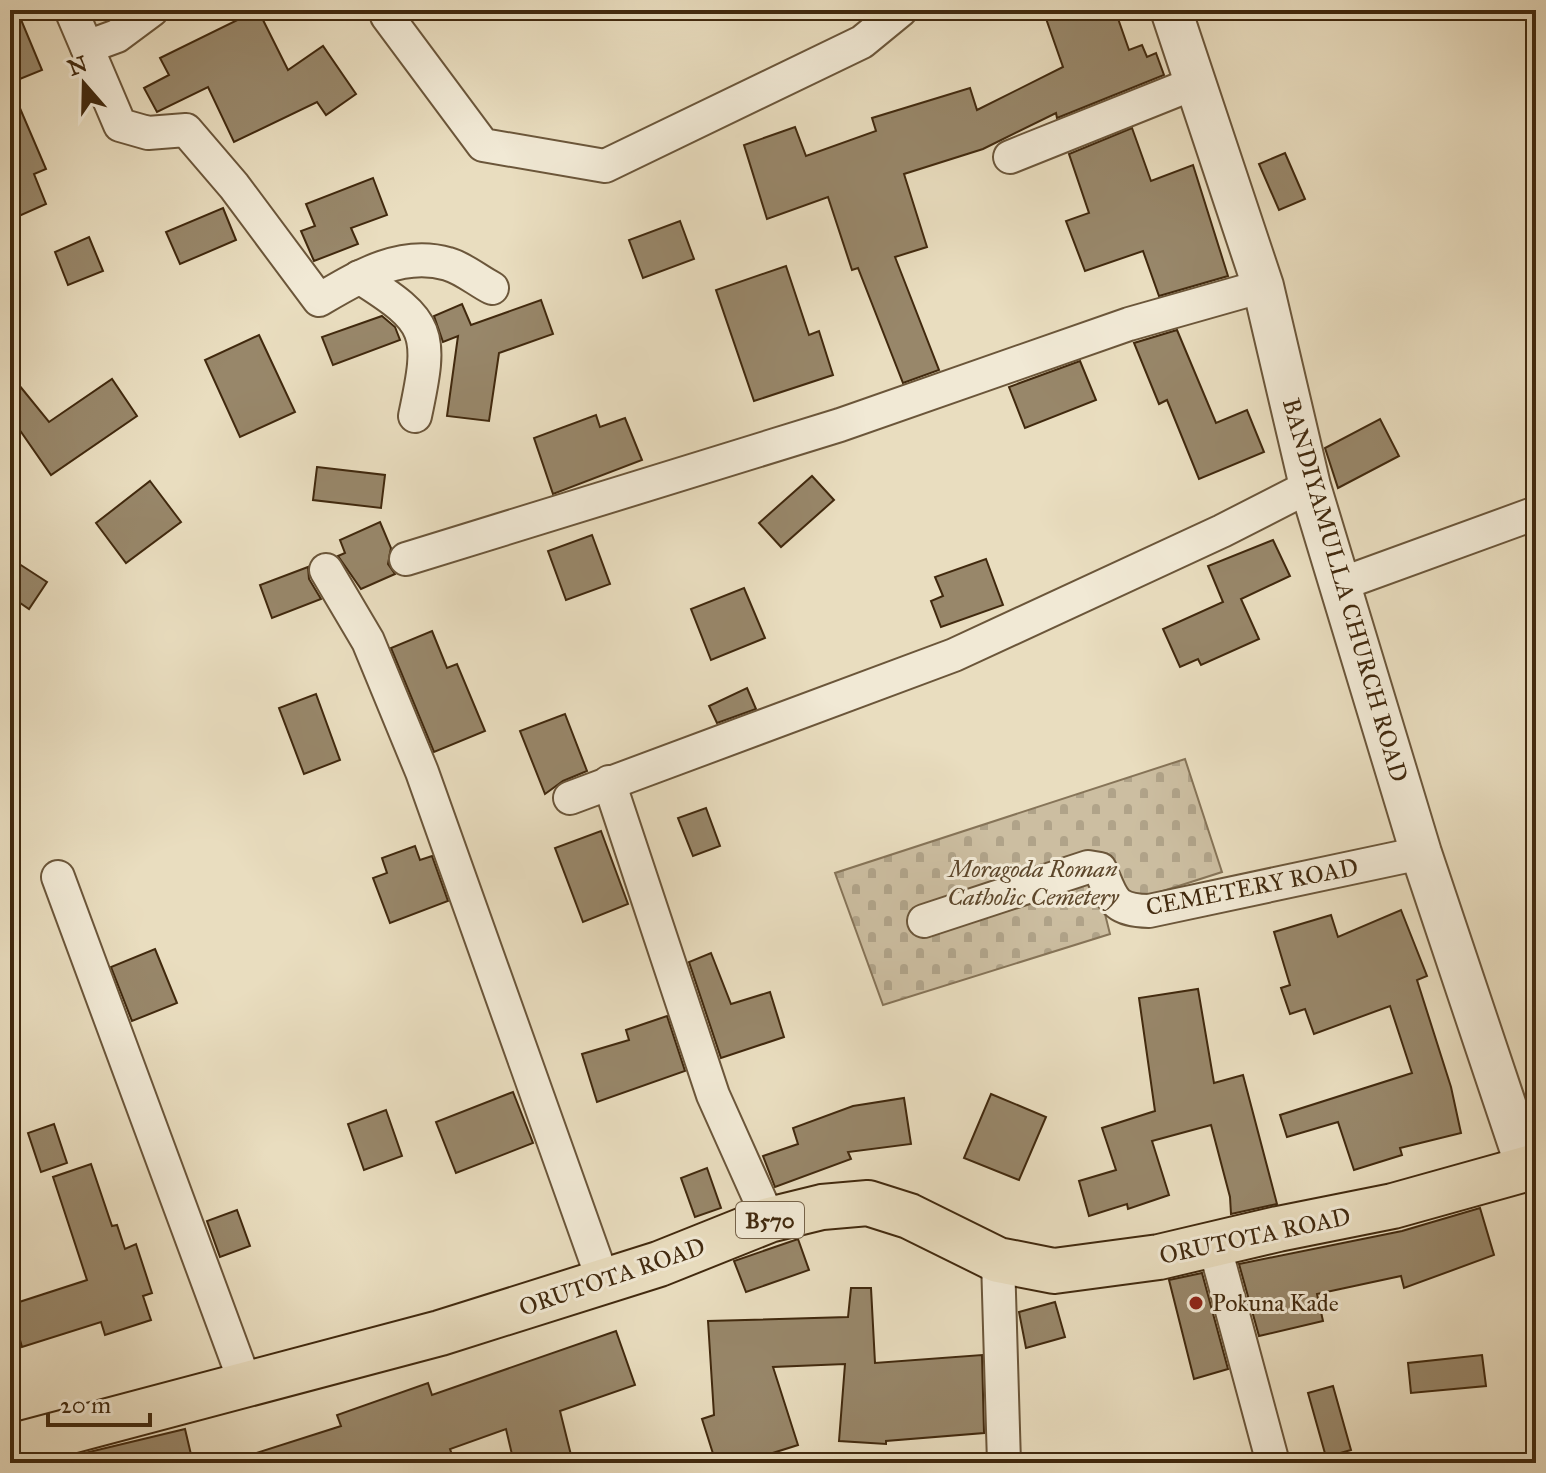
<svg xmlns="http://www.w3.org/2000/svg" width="1546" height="1473" viewBox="0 0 1546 1473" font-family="'IM FELL Great Primer',serif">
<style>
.cemetery{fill:url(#cemetery-stones);stroke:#867458;stroke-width:2}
.building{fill:#98876a;stroke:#41290e;stroke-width:2}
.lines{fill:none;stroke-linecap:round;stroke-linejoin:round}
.minor-casing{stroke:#6b563a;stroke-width:36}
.tertiary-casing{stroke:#6b563a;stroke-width:44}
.primary-casing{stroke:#41290e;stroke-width:48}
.minor{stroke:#f1e9d5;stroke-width:32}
.tertiary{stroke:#f1e9d5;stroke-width:40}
.primary{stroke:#e9ddbf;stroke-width:44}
.poi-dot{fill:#8f2418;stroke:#f1e9d5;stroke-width:3}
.labels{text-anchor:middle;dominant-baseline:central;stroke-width:6;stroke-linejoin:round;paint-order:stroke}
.shield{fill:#f1e9d5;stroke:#76634a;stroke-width:2}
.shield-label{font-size:22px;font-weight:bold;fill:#41290e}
.street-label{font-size:24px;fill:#41290e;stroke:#f1e9d5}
.park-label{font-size:24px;font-style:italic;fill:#5d472b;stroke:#f1e9d5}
.poi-label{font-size:24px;fill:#41290e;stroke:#f1e9d5;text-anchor:start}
</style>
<defs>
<pattern id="cemetery-stones" width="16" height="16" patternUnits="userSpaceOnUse" patternTransform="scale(2)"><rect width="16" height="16" fill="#ccbea1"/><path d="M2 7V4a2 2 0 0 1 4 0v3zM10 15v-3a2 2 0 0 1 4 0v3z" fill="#b0a389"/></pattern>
</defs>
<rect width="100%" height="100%" fill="#e9ddbf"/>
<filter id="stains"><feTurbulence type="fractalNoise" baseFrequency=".0025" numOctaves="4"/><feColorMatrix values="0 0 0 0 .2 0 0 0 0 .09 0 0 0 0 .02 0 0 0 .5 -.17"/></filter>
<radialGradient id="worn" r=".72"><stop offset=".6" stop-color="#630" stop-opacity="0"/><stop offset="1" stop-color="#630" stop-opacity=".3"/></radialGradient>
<polygon class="cemetery" points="1185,759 1222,872 1104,910 1110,934 883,1005 835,873"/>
<g class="building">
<polygon points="10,10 17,10 42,70 10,83"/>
<polygon points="258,10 288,70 323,46 356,94 326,115 317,102 234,142 208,87 157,112 144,88 169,75 160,58"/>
<polygon points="1043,10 1115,10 1129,50 1142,45 1147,57 1156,53 1164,75 1057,118 1056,113 983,149 904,174 927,247 895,257 939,370 903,383 858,268 852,270 828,197 767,219 744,145 795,127 806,156 876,131 872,118 970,88 977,110 1063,67"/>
<polygon points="10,85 46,169 34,174 46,204 10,220"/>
<polygon points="1132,128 1151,181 1193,165 1228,276 1159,296 1143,251 1085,271 1066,221 1089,213 1069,154"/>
<polygon points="1285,153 1305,199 1279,210 1259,164"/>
<polygon points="373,178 387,215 351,228 358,244 314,261 301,231 315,226 306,204"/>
<polygon points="223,208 236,240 180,264 166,232"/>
<polygon points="680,221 694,259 643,278 629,240"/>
<polygon points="89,237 103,271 68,285 55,252"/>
<polygon points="786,266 809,335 819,331 833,375 754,401 716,290"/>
<polygon points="541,300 553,334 499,353 489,421 447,416 458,336 443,342 434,316 462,304 471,325"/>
<polygon points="382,316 395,327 400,340 333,365 322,337"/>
<polygon points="1177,330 1216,423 1247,410 1264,452 1199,479 1167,400 1159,404 1134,343"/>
<polygon points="259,335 295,412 240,437 205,360"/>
<polygon points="1080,361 1096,400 1025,428 1009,387"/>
<polygon points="10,374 49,422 112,379 137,416 51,475 10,416"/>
<polygon points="596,415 600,427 625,418 642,460 553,494 534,438"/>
<polygon points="1380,419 1399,456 1338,488 1325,448"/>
<polygon points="317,467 385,475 381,508 313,500"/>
<polygon points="812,476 834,500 781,547 759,523"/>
<polygon points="150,481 181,522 126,563 96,523"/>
<polygon points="380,522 391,548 388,564 395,574 361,589 338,556 345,553 340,540"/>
<polygon points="592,535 610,584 566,600 548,551"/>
<polygon points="1273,540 1290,576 1241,599 1259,639 1201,665 1198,659 1180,667 1163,629 1223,602 1208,566"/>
<polygon points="10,558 47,582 29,609 10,596"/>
<polygon points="986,559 1003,605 941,627 931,601 943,596 935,577"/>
<polygon points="308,567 309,579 321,599 272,618 260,585"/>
<polygon points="744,588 765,638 711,660 691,609"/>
<polygon points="432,631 447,668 457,664 485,731 434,752 391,648"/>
<polygon points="747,688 756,709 717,723 709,706"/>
<polygon points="316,694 340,760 304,774 279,708"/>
<polygon points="565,714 587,771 563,781 545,794 520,731"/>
<polygon points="706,808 720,846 693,856 678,818"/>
<polygon points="601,831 628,904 583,922 555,848"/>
<polygon points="415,846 420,860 432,856 448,901 390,923 373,878 387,873 382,858"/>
<polygon points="1401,910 1427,976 1417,980 1451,1087 1461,1133 1400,1148 1402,1155 1354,1170 1338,1122 1287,1137 1280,1115 1412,1073 1390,1006 1314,1034 1305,1009 1290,1014 1281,988 1290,985 1274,932 1331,915 1338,937"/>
<polygon points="155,949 177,1003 132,1021 111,967"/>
<polygon points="711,953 731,1004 770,992 784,1037 721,1058 689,962"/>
<polygon points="1198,989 1214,1083 1243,1075 1277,1204 1231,1214 1230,1197 1211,1125 1152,1141 1169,1195 1128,1209 1127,1204 1089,1216 1079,1181 1116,1170 1102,1128 1155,1111 1139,998"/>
<polygon points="667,1016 685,1071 597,1102 582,1054 629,1040 626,1030"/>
<polygon points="513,1092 533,1143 456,1173 436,1122"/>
<polygon points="991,1094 1046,1117 1019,1180 964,1158"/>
<polygon points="904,1098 911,1144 848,1152 851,1159 775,1187 763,1156 798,1144 793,1128 853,1106"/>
<polygon points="386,1110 402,1156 364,1170 348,1124"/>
<polygon points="54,1124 67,1163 41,1172 28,1133"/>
<polygon points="91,1164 112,1226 117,1225 125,1249 136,1244 152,1293 143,1296 151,1320 105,1335 101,1322 22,1347 10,1305 87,1280 53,1177"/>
<polygon points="707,1168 721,1208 695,1217 681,1178"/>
<polygon points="1480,1208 1494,1255 1404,1288 1401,1276 1317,1294 1323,1321 1259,1336 1239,1264 1402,1231"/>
<polygon points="237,1210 250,1246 220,1257 207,1221"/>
<polygon points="798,1239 809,1270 746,1292 734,1261"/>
<polygon points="1202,1273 1228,1369 1194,1379 1169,1280"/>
<polygon points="851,1288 871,1288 875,1363 982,1355 984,1433 886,1441 886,1444 839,1441 845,1364 773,1367 798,1445 741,1463 716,1463 702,1419 714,1415 708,1321 848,1317"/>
<polygon points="1055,1302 1065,1337 1026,1348 1019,1312"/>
<polygon points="616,1331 635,1385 560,1411 573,1463 514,1463 506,1429 450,1449 455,1463 245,1463 244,1457 341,1426 337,1415 428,1383 432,1395"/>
<polygon points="1482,1355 1486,1386 1411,1393 1408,1363"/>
<polygon points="1333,1386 1351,1450 1326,1457 1308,1393"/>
<polygon points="185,1429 193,1463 87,1463 85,1453"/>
</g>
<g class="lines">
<defs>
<g id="minor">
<path d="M71,10L120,125L148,133L186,130L234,186L319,300C358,277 401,250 448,264C463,268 478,281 492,288"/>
<polyline points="387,16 483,145 605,166 862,42 901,10"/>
<polyline points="87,47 117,36 152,10"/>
<polyline points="1010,157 1195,83"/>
<path d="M359,277C431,322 433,332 415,416"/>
<polyline points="406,559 840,425 1129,324 1263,286"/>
<polyline points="326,570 368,641 422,772 604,1283"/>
<polyline points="1341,584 1536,513"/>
<polyline points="609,782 713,1095 769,1220"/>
<polyline points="570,798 954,655 1222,531 1310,486"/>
<polyline points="58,877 246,1385"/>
<path d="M924,921L1088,867L1100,869C1113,900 1113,910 1149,911L1421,853"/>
<polyline points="1214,1244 1273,1463"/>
<polyline points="998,1260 1004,1463"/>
</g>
<polyline id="tertiary" points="1171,10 1263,286 1310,486 1421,853 1527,1169"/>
<polyline id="primary" points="10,1447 440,1333 659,1264 769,1220 822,1207 868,1203 909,1216 998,1260 1054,1271 1159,1257 1278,1229 1393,1206 1536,1166"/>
</defs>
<use href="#minor" class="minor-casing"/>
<use href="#tertiary" class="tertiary-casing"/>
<use href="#primary" class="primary-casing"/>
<use href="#minor" class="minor"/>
<use href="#tertiary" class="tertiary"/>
<use href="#primary" class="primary"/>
</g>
<circle class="poi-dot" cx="1196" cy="1303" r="8"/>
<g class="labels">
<rect class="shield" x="736" y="1202" width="68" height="36" rx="6"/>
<g class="shield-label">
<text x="770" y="1220">B570</text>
</g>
<g class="street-label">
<text transform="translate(1345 590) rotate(74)">BANDIYAMULLA CHURCH ROAD</text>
<text transform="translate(1252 887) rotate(-11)">CEMETERY ROAD</text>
<text transform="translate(1255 1236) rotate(-12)">ORUTOTA ROAD</text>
<text transform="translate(612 1277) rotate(-19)">ORUTOTA ROAD</text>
</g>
<g class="park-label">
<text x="1033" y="869">Moragoda Roman<tspan x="1033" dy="28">Catholic Cemetery</tspan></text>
</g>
<g class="poi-label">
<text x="1212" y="1303">Pokuna Kade</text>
</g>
</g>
<rect width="1546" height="1473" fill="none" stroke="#e9ddbf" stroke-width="40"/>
<rect x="12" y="12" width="1522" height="1449" fill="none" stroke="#41290e" stroke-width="4"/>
<rect x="20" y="20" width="1506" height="1433" fill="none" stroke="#41290e" stroke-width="2"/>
<g transform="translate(84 84) rotate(340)" stroke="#f1e9d5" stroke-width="6" paint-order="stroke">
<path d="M0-6L14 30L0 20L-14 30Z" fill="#41290e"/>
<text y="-12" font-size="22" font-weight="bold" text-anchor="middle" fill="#41290e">N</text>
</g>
<path d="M48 1413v12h102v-12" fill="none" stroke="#41290e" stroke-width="4"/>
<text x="60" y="1413" font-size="24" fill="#41290e" stroke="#f1e9d5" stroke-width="6" paint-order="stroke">20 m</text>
<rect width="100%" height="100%" filter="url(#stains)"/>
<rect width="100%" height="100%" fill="url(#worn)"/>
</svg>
